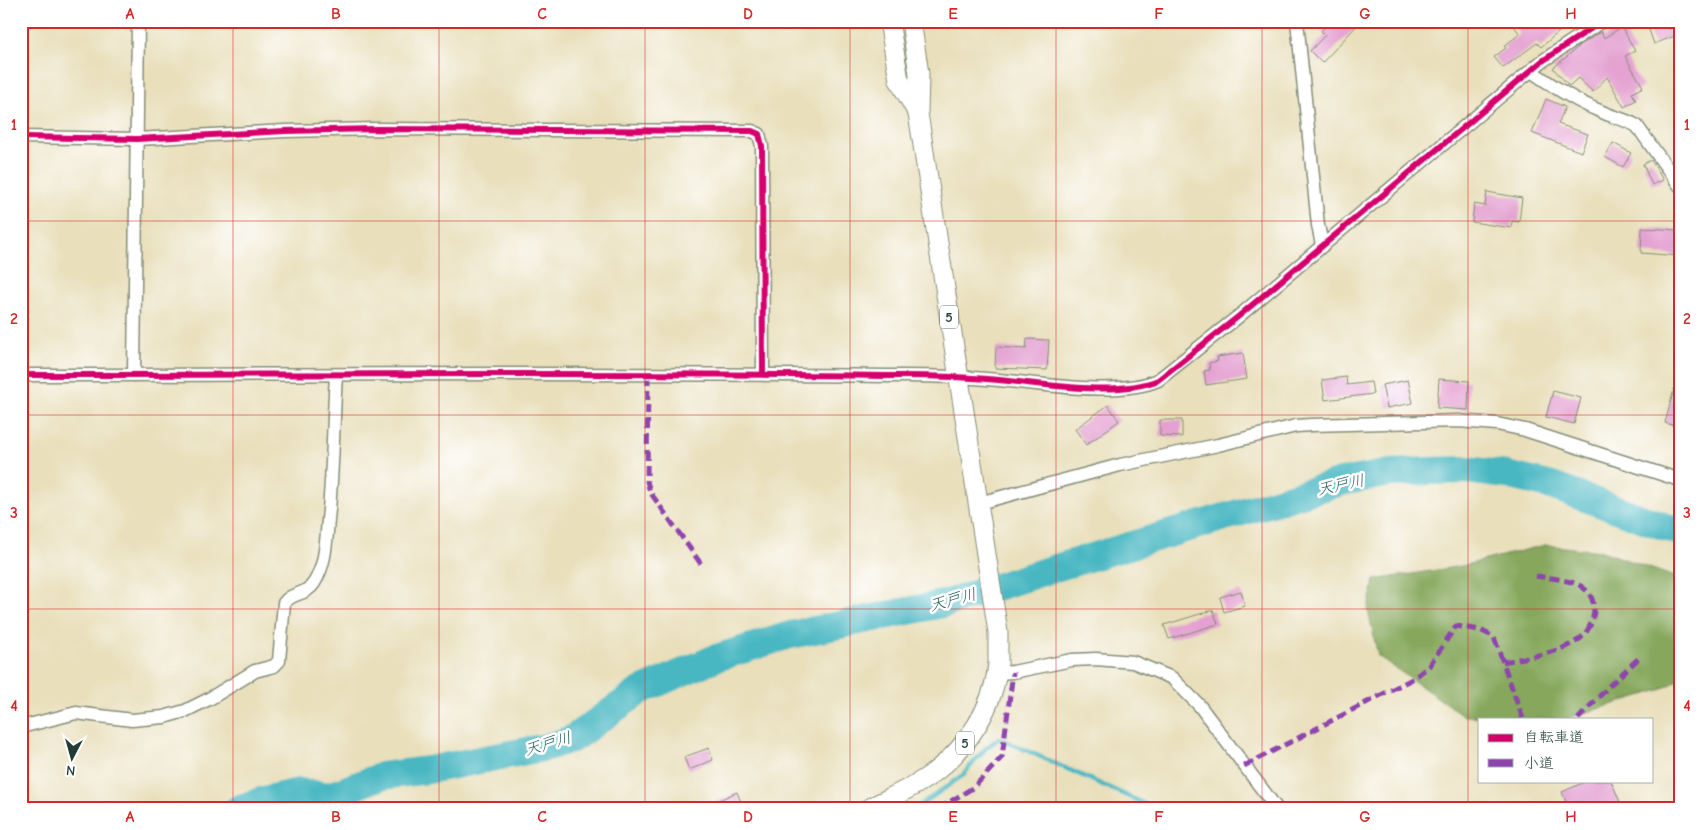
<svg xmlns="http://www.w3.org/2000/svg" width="1701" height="830" viewBox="0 0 1701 830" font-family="'Comic Neue','Klee One',sans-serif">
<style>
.forest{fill:#86a75c;stroke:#527248}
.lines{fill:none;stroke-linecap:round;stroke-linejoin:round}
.stream{stroke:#48b7c2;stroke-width:4.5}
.river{stroke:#48b7c2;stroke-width:28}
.building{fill:#e4a1d1}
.street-casing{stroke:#848e78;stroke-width:15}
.primary-casing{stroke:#848e78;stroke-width:21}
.street{stroke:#fff;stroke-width:12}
.primary{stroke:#fff;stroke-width:19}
.quiet{stroke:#8e44ad;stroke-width:5;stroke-dasharray:10 5;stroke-linecap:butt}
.cycleway-casing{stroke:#fff;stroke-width:9}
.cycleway{stroke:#d6006c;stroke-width:6}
.grid{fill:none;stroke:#d62828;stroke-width:1;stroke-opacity:0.55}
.labels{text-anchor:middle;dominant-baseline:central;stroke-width:5;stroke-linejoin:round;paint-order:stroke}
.shield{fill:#fff;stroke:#627771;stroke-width:1}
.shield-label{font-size:14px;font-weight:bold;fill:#1f3d34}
.water-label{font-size:16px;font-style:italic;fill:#2b625f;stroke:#fff}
.neatline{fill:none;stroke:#d62828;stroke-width:2}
.grid-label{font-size:16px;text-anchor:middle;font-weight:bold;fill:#d62828}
</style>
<rect width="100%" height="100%" fill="#fff"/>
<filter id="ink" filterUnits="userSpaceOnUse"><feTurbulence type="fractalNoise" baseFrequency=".02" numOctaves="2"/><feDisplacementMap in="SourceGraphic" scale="10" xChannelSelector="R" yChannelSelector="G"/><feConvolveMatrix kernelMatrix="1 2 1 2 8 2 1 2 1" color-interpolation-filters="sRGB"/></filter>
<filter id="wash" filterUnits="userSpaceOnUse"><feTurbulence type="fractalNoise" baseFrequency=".0096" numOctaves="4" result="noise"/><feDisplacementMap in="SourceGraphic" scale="20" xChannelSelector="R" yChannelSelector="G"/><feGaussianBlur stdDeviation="1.12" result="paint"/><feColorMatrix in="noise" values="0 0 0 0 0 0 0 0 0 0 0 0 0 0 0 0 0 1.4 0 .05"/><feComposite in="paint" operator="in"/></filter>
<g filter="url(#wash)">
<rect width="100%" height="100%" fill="#e9dfbb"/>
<polygon class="forest" points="1545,545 1602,551 1680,579 1680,679 1663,689 1565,719 1464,716 1378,656 1368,610 1374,580 1462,566"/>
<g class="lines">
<polyline class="stream" points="915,809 962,776 985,749 999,738 1156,809"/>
<polyline class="river" points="238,809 264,800 299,792 329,796 382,776 428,770 547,747 572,739 640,691 713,659 790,635 947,603 1052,569 1341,482 1390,473 1429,471 1467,470 1507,475 1549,485 1680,532"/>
</g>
<g id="blocks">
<g class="building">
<polygon points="1331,21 1361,21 1322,63 1310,51 1325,35 1321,31"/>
<polygon points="1510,21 1572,21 1541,47 1537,43 1503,68 1494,57 1506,48 1504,46 1520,34"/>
<polygon points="1654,21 1680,21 1680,34 1654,44 1648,27 1655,25"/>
<polygon points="1622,27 1635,51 1625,56 1643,87 1632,93 1636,100 1624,107 1607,77 1593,92 1578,78 1569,86 1553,68 1582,44 1601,32 1604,38"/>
<polygon points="1546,99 1565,107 1558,124 1588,134 1581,152 1532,133"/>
<polygon points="1613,143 1631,153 1623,167 1605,157"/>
<polygon points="1651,160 1663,180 1652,185 1643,164"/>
<polygon points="1487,192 1522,198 1519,222 1512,221 1511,228 1472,222 1474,204 1485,206"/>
<polygon points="1642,228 1680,230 1680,256 1641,253"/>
<polygon points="1027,339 1049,340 1047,370 995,368 996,347 1026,349"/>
<polygon points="1243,353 1247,379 1206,385 1204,371 1210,370 1209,363 1218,361 1217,357"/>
<polygon points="1346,377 1347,385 1371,382 1373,394 1325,400 1322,380"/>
<polygon points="1439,379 1469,381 1468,410 1437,408"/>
<polygon points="1408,380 1413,403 1387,408 1382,385"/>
<polygon points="1676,382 1680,382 1680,427 1665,423"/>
<polygon points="1553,391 1581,398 1574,424 1546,417"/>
<polygon points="1108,405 1119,421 1086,445 1075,429"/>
<polygon points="1160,420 1182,420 1182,437 1160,436"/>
<polygon points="1241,591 1245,606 1224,612 1220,597"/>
<polygon points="1213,610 1218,624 1169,639 1164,625"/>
<polygon points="709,748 713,760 689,770 684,757"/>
<polygon points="1587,781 1611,781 1623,809 1569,809 1562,792"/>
<polygon points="737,792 744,809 699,809"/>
</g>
</g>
</g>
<g filter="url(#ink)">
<use href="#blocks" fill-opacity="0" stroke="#848e78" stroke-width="1"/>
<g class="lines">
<defs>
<g id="street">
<polyline points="1297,21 1318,225 1322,245"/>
<path d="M1531,71C1553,86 1575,101 1600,111C1612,117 1625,119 1637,126L1680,186"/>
<polyline points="21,137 137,139 285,131 377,129 752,131 759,134 762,146 763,374"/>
<path d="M21,375C315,375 609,372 902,376C935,376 967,377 999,380C1043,384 1119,397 1158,380L1239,316L1541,62L1602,21"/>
<polyline points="134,375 138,21"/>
<polyline points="979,503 1120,465 1218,445 1296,426 1311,425 1458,421 1497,424 1525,430 1680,480"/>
<polyline points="996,673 1013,672 1072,660 1096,659 1133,662 1172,678 1199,705 1277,809"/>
<path d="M21,727L76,713L132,720L164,717L185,711L209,699L255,671L274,666L279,661L284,603C291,592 306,596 314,583C326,564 326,541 328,520C333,472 333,423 336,375"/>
</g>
<g id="primary">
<polyline points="889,21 899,80 917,112"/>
<path d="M868,809C889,798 913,788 932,774C967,748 994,708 998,663C998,653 998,642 998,632L918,113L919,74L911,21"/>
</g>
</defs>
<use href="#street" class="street-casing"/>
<use href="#primary" class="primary-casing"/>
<use href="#street" class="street"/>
<use href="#primary" class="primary"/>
<g class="quiet">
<polyline points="648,375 647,481 650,492 701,564"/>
<path d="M1503,662C1527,657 1556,654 1577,641C1597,627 1602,595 1577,584C1564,579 1549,578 1536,576"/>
<polyline points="1578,719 1611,684 1639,658"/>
<polyline points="1244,766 1414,678 1429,666 1456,626 1480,630 1494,637 1523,719"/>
<polyline points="938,809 974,787 1002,757 1013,672"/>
</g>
<defs>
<g id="cycleway">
<polyline points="21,137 137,139 285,131 377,129 752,131 759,134 762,146 763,374"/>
<path d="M21,375C315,375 609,372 902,376C935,376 967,377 999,380C1043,384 1119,397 1158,380L1239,316L1541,62L1602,21"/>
</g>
</defs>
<use href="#cycleway" class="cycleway-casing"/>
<use href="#cycleway" class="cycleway"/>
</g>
</g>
<path class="grid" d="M233,21V809M439,21V809M645,21V809M850,21V809M1056,21V809M1262,21V809M1468,21V809M21,221H1680M21,415H1680M21,609H1680"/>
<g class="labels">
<g class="shield">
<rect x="940" y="305.5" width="18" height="23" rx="4"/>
<rect x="956" y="731.5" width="18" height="23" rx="4"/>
</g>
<g class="shield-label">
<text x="949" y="317">5</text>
<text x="965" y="743">5</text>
</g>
<g class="water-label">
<text transform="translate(1341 485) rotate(-12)">天戸川</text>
<text transform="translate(953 600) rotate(-15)">天戸川</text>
<text transform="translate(548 744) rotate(-16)">天戸川</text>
</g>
</g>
<rect width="1701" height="830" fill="none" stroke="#fff" stroke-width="55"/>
<rect x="1478" y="718" width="175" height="65" fill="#ffffff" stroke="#a5b1ae"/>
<rect x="1488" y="734" width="25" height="8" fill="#d6006c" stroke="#a5b1ae"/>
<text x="1524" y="742" font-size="15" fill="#1f3d34">自転車道</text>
<rect x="1488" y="759" width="25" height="8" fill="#8e44ad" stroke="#a5b1ae"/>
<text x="1524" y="768" font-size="15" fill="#1f3d34">小道</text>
<g transform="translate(72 758) rotate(186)" stroke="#ffffff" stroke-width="4" paint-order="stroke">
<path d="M0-4L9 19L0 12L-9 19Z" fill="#1f3d34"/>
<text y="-8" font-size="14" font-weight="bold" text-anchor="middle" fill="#1f3d34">N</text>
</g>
<rect x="28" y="28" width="1646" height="774" class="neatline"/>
<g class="grid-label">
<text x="130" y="19">A</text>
<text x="336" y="19">B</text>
<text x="542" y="19">C</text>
<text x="748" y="19">D</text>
<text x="953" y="19">E</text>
<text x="1159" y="19">F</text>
<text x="1365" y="19">G</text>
<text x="1571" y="19">H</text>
<text x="14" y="130">1</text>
<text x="1687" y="130">1</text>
<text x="14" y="324">2</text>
<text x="1687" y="324">2</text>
<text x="14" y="518">3</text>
<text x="1687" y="518">3</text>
<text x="14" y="711">4</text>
<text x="1687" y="711">4</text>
<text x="130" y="822">A</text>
<text x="336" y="822">B</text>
<text x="542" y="822">C</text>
<text x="748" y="822">D</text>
<text x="953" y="822">E</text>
<text x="1159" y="822">F</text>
<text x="1365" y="822">G</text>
<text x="1571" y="822">H</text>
</g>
</svg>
